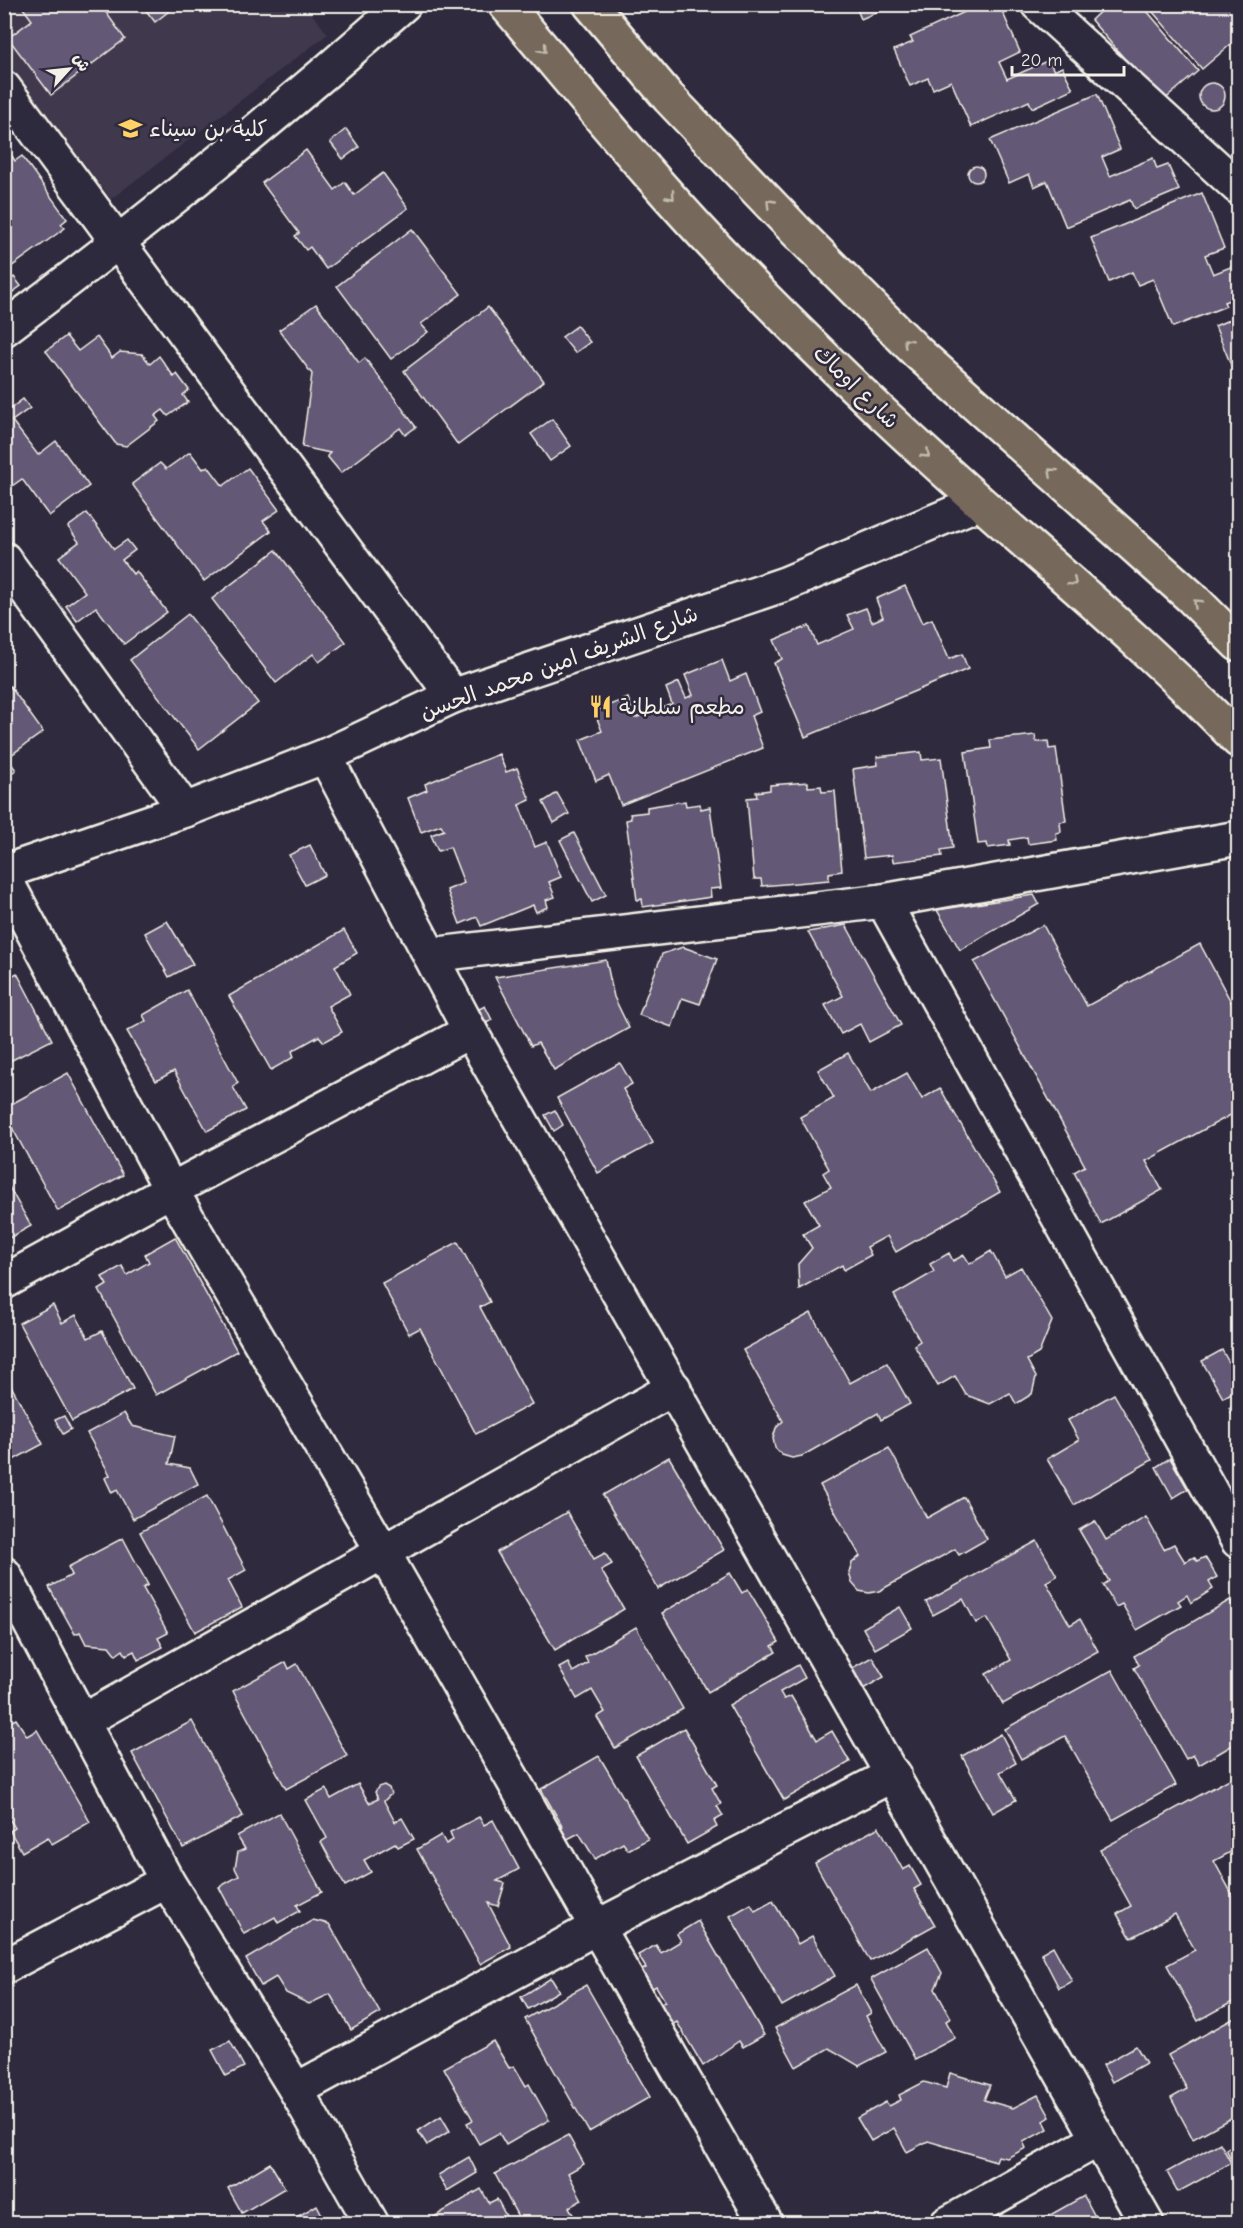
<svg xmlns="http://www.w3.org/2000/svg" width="1243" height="2228" viewBox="0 0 1243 2228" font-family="'Comic Neue','Playpen Sans Arabic',sans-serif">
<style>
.built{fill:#3f384e}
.building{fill:#645874;stroke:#f4f1e8;stroke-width:1.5}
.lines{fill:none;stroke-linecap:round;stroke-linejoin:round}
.minor-casing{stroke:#f4f1e8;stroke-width:38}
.primary-casing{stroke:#f4f1e8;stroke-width:38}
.minor{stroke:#2f2a3d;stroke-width:33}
.primary{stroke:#76695c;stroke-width:33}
.oneway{stroke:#c2bbb0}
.labels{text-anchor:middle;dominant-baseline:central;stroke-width:5;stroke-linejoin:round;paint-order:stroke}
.poi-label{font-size:22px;fill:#f4f1e8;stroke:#2f2a3d;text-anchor:start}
.street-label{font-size:22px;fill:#f4f1e8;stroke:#2f2a3d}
</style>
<rect width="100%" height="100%" fill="#2f2a3d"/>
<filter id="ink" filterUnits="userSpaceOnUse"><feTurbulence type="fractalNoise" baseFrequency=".0167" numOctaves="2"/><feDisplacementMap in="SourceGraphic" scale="12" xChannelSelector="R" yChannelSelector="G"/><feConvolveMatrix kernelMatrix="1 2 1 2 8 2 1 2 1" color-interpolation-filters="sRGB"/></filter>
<g filter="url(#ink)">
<polygon class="built" points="5,5 305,5 328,34 111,199 5,59"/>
<g class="building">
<polygon points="20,4 82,4 85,8 89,4 100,4 125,39 51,95 8,38 32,20"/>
<polygon points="141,4 178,4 155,22"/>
<polygon points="712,4 712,5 674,5 674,4"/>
<polygon points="855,4 896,4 861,19"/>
<polygon points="914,4 937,4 918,13"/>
<polygon points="982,4 999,4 1020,52 999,62 1007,79 1049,60 1054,71 1062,67 1073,89 1032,108 1029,101 971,127 951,81 933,89 928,78 910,86 894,50 913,42 910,37"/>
<polygon points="1108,4 1141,4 1198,71 1162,102 1091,20"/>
<polygon points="1146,4 1238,4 1238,38 1202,69"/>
<circle cx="1212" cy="96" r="13"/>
<polygon points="1097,94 1120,149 1102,157 1110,176 1153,158 1157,169 1168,165 1179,190 1134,209 1130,200 1066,227 1047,181 1034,187 1029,174 1009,183 990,140"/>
<polygon points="346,129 359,147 343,159 330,142"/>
<polygon points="306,150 335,190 345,182 354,195 383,173 408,208 326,269 310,247 306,250 295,236 299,233 262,183"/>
<polygon points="12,156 15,161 22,156 67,219 61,224 65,228 4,272 4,162"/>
<circle cx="976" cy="174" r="8"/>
<polygon points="1202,193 1224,248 1205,255 1213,274 1238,264 1238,303 1235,305 1232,299 1224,302 1226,306 1173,327 1153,279 1138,285 1132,272 1109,282 1091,238"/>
<polygon points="412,229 461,294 421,324 428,332 391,359 337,286"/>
<polygon points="14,277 21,286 10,294 4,285"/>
<polygon points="316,304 359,363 365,358 416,427 405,435 400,428 341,473 327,456 330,453 302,447 312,374 279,330"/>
<polygon points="488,307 544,381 458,445 404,371"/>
<polygon points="1238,316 1238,382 1215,326"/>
<polygon points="577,326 590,342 575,353 562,337"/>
<polygon points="66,336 78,351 97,337 112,358 120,352 142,354 150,364 159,356 174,377 177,374 189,390 183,395 188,402 168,416 163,410 155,416 159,421 126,446 116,444 46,351"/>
<polygon points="23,399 30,408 12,421 38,455 56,441 89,486 49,516 22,479 12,486 4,475 4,462 7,460 4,456 4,410 6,412"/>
<polygon points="552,419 571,446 550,461 531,434"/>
<polygon points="190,452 203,469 208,466 223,486 248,468 279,510 263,521 271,531 204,581 132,484 160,463 166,469"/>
<polygon points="87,513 114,549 127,540 135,550 122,560 133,574 136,571 167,612 124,644 96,607 77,621 66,606 85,592 59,557 79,542 68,527"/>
<polygon points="276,550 346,642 319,662 313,654 276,683 212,599"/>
<polygon points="905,586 922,623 932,619 949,659 962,654 968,669 805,737 774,663 782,659 774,640 809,626 817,645 854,629 847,615 866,608 872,622 883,617 876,599"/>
<polygon points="188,614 258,703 199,749 130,660"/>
<polygon points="722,660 730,681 746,674 760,712 751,716 763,748 621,805 609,775 596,781 580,740 602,731 594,711 628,698 635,718 672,704 666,688 679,682 686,698 693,695 685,675"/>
<polygon points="10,686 43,732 7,758 16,770 4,778 4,690"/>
<polygon points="1035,735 1036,742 1048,741 1049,749 1056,748 1066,821 1060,822 1061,832 1056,833 1057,840 1028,844 1027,837 1009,840 1010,845 988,848 987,843 978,844 965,752 991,748 990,740"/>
<polygon points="921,752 922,760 941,758 953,848 941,850 942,856 893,862 892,855 864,858 853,769 878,765 877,757"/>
<polygon points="499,754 506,772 517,768 530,800 519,805 535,847 547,842 561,877 549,882 555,897 546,900 548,907 536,912 533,905 481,926 477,917 460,924 447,890 464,883 450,847 438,851 431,835 444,830 441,825 421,832 408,798 427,790 425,784"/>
<polygon points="808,782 808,787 821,786 822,792 835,791 842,871 829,873 829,880 762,886 761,879 754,879 747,798 757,797 756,792 770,790 770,785"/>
<polygon points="557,793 569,814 554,823 543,802"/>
<polygon points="685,801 686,806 700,804 701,809 710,807 721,888 710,889 711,897 643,907 642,899 637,900 626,820 631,819 630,814 647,812 647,807"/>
<polygon points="574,833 606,895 592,902 560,840"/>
<polygon points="310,845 325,875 305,885 289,855"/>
<polygon points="1034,895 1039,904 960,950 937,910"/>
<polygon points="167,921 193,964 169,977 145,933"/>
<polygon points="846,925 901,1025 869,1042 860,1024 841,1034 825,1005 843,996 808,932"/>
<polygon points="1043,925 1087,1006 1200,944 1238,1015 1238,1111 1146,1161 1162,1190 1101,1224 1074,1172 1085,1166 974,962"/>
<polygon points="344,930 357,953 335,966 350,994 328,1006 342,1032 324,1042 319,1036 292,1051 294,1057 271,1070 229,996"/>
<polygon points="683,947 717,959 700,1004 682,998 672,1027 639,1015 662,954"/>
<polygon points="606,960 614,997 629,1028 554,1070 538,1043 531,1046 495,977"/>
<polygon points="17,973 52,1040 4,1064 4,980"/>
<polygon points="187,990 238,1083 233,1087 246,1110 207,1131 174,1071 156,1081 127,1031 146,1021 143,1015"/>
<polygon points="485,1006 492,1020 479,1027 471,1013"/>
<polygon points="848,1053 871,1093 907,1073 922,1099 940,1088 1000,1192 896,1252 887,1236 867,1247 871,1255 844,1270 842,1265 799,1289 798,1264 812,1248 803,1234 819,1225 805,1201 831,1187 823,1173 829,1169 800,1117 834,1098 818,1070"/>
<polygon points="620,1063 632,1084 623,1089 653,1143 598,1173 557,1098"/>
<polygon points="68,1073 123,1175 58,1211 4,1113 4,1108"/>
<polygon points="555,1110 563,1125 554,1131 545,1115"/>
<polygon points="4,1178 31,1226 4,1241"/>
<polygon points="175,1237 237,1351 156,1395 99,1290 107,1285 102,1277 122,1266 127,1275 149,1262 145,1254"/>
<polygon points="458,1242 490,1302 480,1307 532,1404 476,1434 420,1328 409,1334 382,1283"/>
<polygon points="991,1251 1005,1276 1021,1267 1052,1321 1039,1353 1027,1360 1036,1377 1032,1394 1016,1404 1010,1393 990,1404 966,1395 955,1376 938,1386 914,1345 920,1341 894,1295 934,1272 930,1264 949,1253 953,1261 964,1255 970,1264"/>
<polygon points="53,1305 62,1323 76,1315 88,1338 102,1331 133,1389 72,1421 19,1323"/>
<polygon points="811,1313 850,1383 887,1363 910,1404 881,1420 878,1413 802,1456 792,1458 782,1455 775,1448 773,1438 776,1428 783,1421 743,1350"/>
<polygon points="1222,1350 1238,1379 1238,1389 1223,1398 1202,1361"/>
<polygon points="4,1373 43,1444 4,1465"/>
<polygon points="1114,1394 1152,1460 1074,1505 1047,1459 1079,1440 1068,1420"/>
<polygon points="1238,1402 1238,1421 1237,1422 1229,1408"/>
<polygon points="124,1413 132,1426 175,1436 169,1464 190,1468 198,1484 133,1519 117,1490 112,1493 105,1478 110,1475 87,1433"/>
<polygon points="64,1416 71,1429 63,1434 55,1420"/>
<polygon points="889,1448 927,1518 964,1497 987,1539 959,1555 955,1549 879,1591 869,1593 859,1591 852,1583 849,1573 852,1563 860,1556 820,1485"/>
<polygon points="669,1457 724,1550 658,1589 603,1495"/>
<polygon points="1170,1458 1188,1489 1173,1498 1156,1467"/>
<polygon points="207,1496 246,1570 228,1580 242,1607 195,1632 140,1532"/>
<polygon points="567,1512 594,1559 605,1553 612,1564 601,1570 624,1609 555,1650 497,1552"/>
<polygon points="1146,1517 1164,1549 1174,1544 1185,1562 1194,1557 1197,1561 1205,1557 1217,1577 1209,1582 1213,1589 1191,1603 1187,1595 1178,1601 1181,1605 1137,1630 1122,1604 1116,1607 1103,1585 1109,1581 1079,1530 1095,1521 1106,1540"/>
<polygon points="123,1538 148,1585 143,1588 168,1633 158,1638 163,1647 138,1660 134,1651 126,1655 123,1650 116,1655 109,1646 86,1644 80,1632 75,1634 49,1587 72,1575 68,1567"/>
<polygon points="1037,1541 1057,1576 1046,1582 1070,1625 1080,1619 1098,1651 1003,1704 986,1674 1011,1660 987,1618 976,1623 963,1599 933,1615 926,1602"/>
<polygon points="730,1573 742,1593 748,1589 779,1642 772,1646 776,1652 708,1692 662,1613"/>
<polygon points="1230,1600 1238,1616 1238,1742 1199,1765 1193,1755 1186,1759 1134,1668 1139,1665 1134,1656"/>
<polygon points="900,1607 912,1628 875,1649 863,1628"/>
<polygon points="636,1627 683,1709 615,1748 597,1717 605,1712 592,1690 577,1699 559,1668 568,1663 573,1672 588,1663 585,1657"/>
<polygon points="872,1657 884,1677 863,1689 852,1668"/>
<polygon points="286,1662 289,1669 297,1664 347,1756 286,1789 233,1691"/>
<polygon points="798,1665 805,1678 780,1692 784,1699 791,1696 817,1740 832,1731 850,1762 784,1800 729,1705"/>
<polygon points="1112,1670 1176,1785 1113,1820 1065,1736 1021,1759 1005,1729"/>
<polygon points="16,1719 27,1736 37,1730 90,1822 52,1844 48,1837 22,1852 10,1831 15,1828 4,1811 7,1800 4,1725"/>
<polygon points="192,1721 243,1816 183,1848 132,1753"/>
<polygon points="684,1728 717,1785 712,1788 721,1804 717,1806 723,1816 714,1821 717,1827 687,1844 636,1756"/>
<polygon points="1001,1734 1016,1763 1000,1772 1016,1800 993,1813 962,1756"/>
<polygon points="599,1756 648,1839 628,1850 623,1843 595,1859 579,1833 558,1844 552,1834 563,1827 541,1789"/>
<polygon points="1231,1778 1238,1792 1238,1848 1214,1861 1238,1905 1238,1999 1198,2021 1167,1965 1195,1950 1175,1914 1131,1938 1117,1914 1131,1906 1100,1850"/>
<polygon points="358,1784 369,1803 378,1799 375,1792 378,1787 384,1785 389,1788 391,1794 384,1801 395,1822 402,1818 414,1839 398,1847 395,1843 364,1860 371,1872 345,1886 321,1842 327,1838 306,1800 326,1789 331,1799"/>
<polygon points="279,1813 322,1892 297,1905 300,1911 278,1923 275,1917 244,1934 219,1887 239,1876 235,1868 238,1852 245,1849 237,1836"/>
<polygon points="479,1817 484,1825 493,1820 519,1869 497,1881 505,1883 498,1906 488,1903 511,1947 480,1964 417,1849 441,1835 446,1844 453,1840 450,1832"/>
<polygon points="879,1827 903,1870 910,1866 921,1885 914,1889 935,1925 870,1961 815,1863"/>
<polygon points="773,1901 798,1944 812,1936 835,1976 782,2006 730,1916 751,1904 755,1911"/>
<polygon points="313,1920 329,1924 380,2013 351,2030 330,1994 309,2004 286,1993 276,1977 261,1986 246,1959"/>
<polygon points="698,1921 764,2035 743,2047 739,2041 703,2066 677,2022 670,2026 658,2004 665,2001 656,1986 647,1991 637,1973 646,1968 638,1955 656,1945 661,1953 681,1941 677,1934"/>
<polygon points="1053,1946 1072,1981 1059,1988 1041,1953"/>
<polygon points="928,1947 942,1973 935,1989 951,2018 946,2021 955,2038 915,2059 871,1979"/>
<polygon points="551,1978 559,1991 528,2009 521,1997"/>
<polygon points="586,1985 650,2097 589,2132 525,2019"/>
<polygon points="856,1985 871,2013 866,2016 886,2052 859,2066 829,2048 796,2067 775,2028"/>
<polygon points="1238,2016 1238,2114 1193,2139 1171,2098 1187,2089 1168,2055"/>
<polygon points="230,2041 244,2067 226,2076 212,2050"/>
<polygon points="493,2041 509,2068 514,2066 526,2086 529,2084 549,2120 506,2145 499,2133 479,2144 467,2123 473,2120 444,2068"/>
<polygon points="1136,2046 1146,2063 1112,2082 1103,2065"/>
<polygon points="950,2073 990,2085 984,2100 1013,2108 1038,2095 1050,2117 1044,2121 1048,2129 1023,2142 1026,2148 1007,2158 998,2156 996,2161 928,2141 907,2152 894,2128 871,2141 857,2118 886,2102 889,2106 901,2100 899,2095 924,2082 946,2088"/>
<polygon points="441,2116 450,2131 427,2145 418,2131"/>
<polygon points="568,2135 584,2164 568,2173 582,2200 569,2207 578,2224 522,2224 495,2174"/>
<polygon points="1238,2142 1238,2173 1226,2149"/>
<polygon points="1220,2143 1231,2163 1178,2192 1167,2172"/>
<polygon points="469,2157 477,2173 447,2191 438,2175"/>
<polygon points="270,2163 285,2188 242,2213 228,2188"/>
<polygon points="481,2189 489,2203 497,2199 507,2218 500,2224 422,2224"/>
<polygon points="1084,2196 1099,2224 1034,2224"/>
<polygon points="317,2205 327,2224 285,2224"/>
</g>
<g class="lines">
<defs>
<g id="minor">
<polyline points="1038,4 1238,187"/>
<polyline points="4,88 453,696"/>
<path d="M4,329C142,226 275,118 404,4"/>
<polyline points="4,559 185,810"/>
<polyline points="325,756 470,1031 1147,2224"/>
<polyline points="4,872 185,810 325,756 453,696 785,584 978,503"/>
<polyline points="4,877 171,1190 382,1550 766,2224"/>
<polyline points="883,901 1238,1541"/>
<polyline points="430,955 883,901 1238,838"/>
<polyline points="4,1282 171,1190 470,1031"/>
<polyline points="4,1574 167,1881 296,2090 372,2224"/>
<polyline points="83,1721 674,1388"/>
<polyline points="4,1967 167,1881"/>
<polyline points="296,2090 597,1927 894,1774"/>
<polyline points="947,2224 1099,2139"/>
</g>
<g id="primary">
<path d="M505,4C585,98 663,195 750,283C793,327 836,369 880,411C998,524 1126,623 1238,740"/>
<polyline points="590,4 669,98 796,231 918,353 1191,597 1238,644"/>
</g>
</defs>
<use href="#minor" class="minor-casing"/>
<use href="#primary" class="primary-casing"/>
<use href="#minor" class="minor"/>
<use href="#primary" class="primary"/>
</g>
<defs><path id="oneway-chevron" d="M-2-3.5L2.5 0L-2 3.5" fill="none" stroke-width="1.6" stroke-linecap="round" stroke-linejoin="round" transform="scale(1.5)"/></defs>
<g class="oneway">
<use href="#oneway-chevron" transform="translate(543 49) rotate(49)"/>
<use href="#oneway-chevron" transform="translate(671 196) rotate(48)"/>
<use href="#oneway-chevron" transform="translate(770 203) rotate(-134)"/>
<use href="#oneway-chevron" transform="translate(907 342) rotate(-135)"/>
<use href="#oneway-chevron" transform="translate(926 454) rotate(43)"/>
<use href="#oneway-chevron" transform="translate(1052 472) rotate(-138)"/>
<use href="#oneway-chevron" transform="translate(1073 582) rotate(40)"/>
<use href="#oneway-chevron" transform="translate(1197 603) rotate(-136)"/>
</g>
</g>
<defs>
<symbol id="university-bare" viewBox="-9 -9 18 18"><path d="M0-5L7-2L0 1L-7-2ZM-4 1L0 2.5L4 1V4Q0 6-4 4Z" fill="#ffd166" stroke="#2f2a3d" stroke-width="2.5" paint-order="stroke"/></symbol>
<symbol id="restaurant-bare" viewBox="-9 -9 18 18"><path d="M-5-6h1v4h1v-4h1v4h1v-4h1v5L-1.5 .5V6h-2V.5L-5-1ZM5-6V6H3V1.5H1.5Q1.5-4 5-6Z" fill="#ffd166" stroke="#2f2a3d" stroke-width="2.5" paint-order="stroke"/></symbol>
</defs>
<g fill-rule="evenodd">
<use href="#university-bare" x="114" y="112" width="33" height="33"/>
<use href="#restaurant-bare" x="584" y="690" width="33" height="33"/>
</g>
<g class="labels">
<g class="poi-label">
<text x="149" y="129">كلية بن سيناء</text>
<text x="619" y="707">مطعم سلطانة</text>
</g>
<g class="street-label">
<text transform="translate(856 387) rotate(44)">شارع اوماك</text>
<text transform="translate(559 663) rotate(-20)">شارع الشريف امين محمد الحسن</text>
</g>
</g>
<rect width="1243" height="2228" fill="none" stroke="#2f2a3d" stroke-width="24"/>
<rect x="12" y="12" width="1219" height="2204" fill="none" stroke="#f4f1e8" stroke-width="2" filter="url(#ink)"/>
<g transform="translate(69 69) rotate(63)" stroke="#2f2a3d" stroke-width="4.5" paint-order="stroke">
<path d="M0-4.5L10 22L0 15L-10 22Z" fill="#f4f1e8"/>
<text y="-9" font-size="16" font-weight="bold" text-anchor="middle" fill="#f4f1e8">ش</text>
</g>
<path d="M1012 66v9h112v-9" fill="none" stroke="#f4f1e8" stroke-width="3"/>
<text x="1021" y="66" font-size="18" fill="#f4f1e8" stroke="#2f2a3d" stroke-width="4.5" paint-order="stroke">20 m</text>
</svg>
